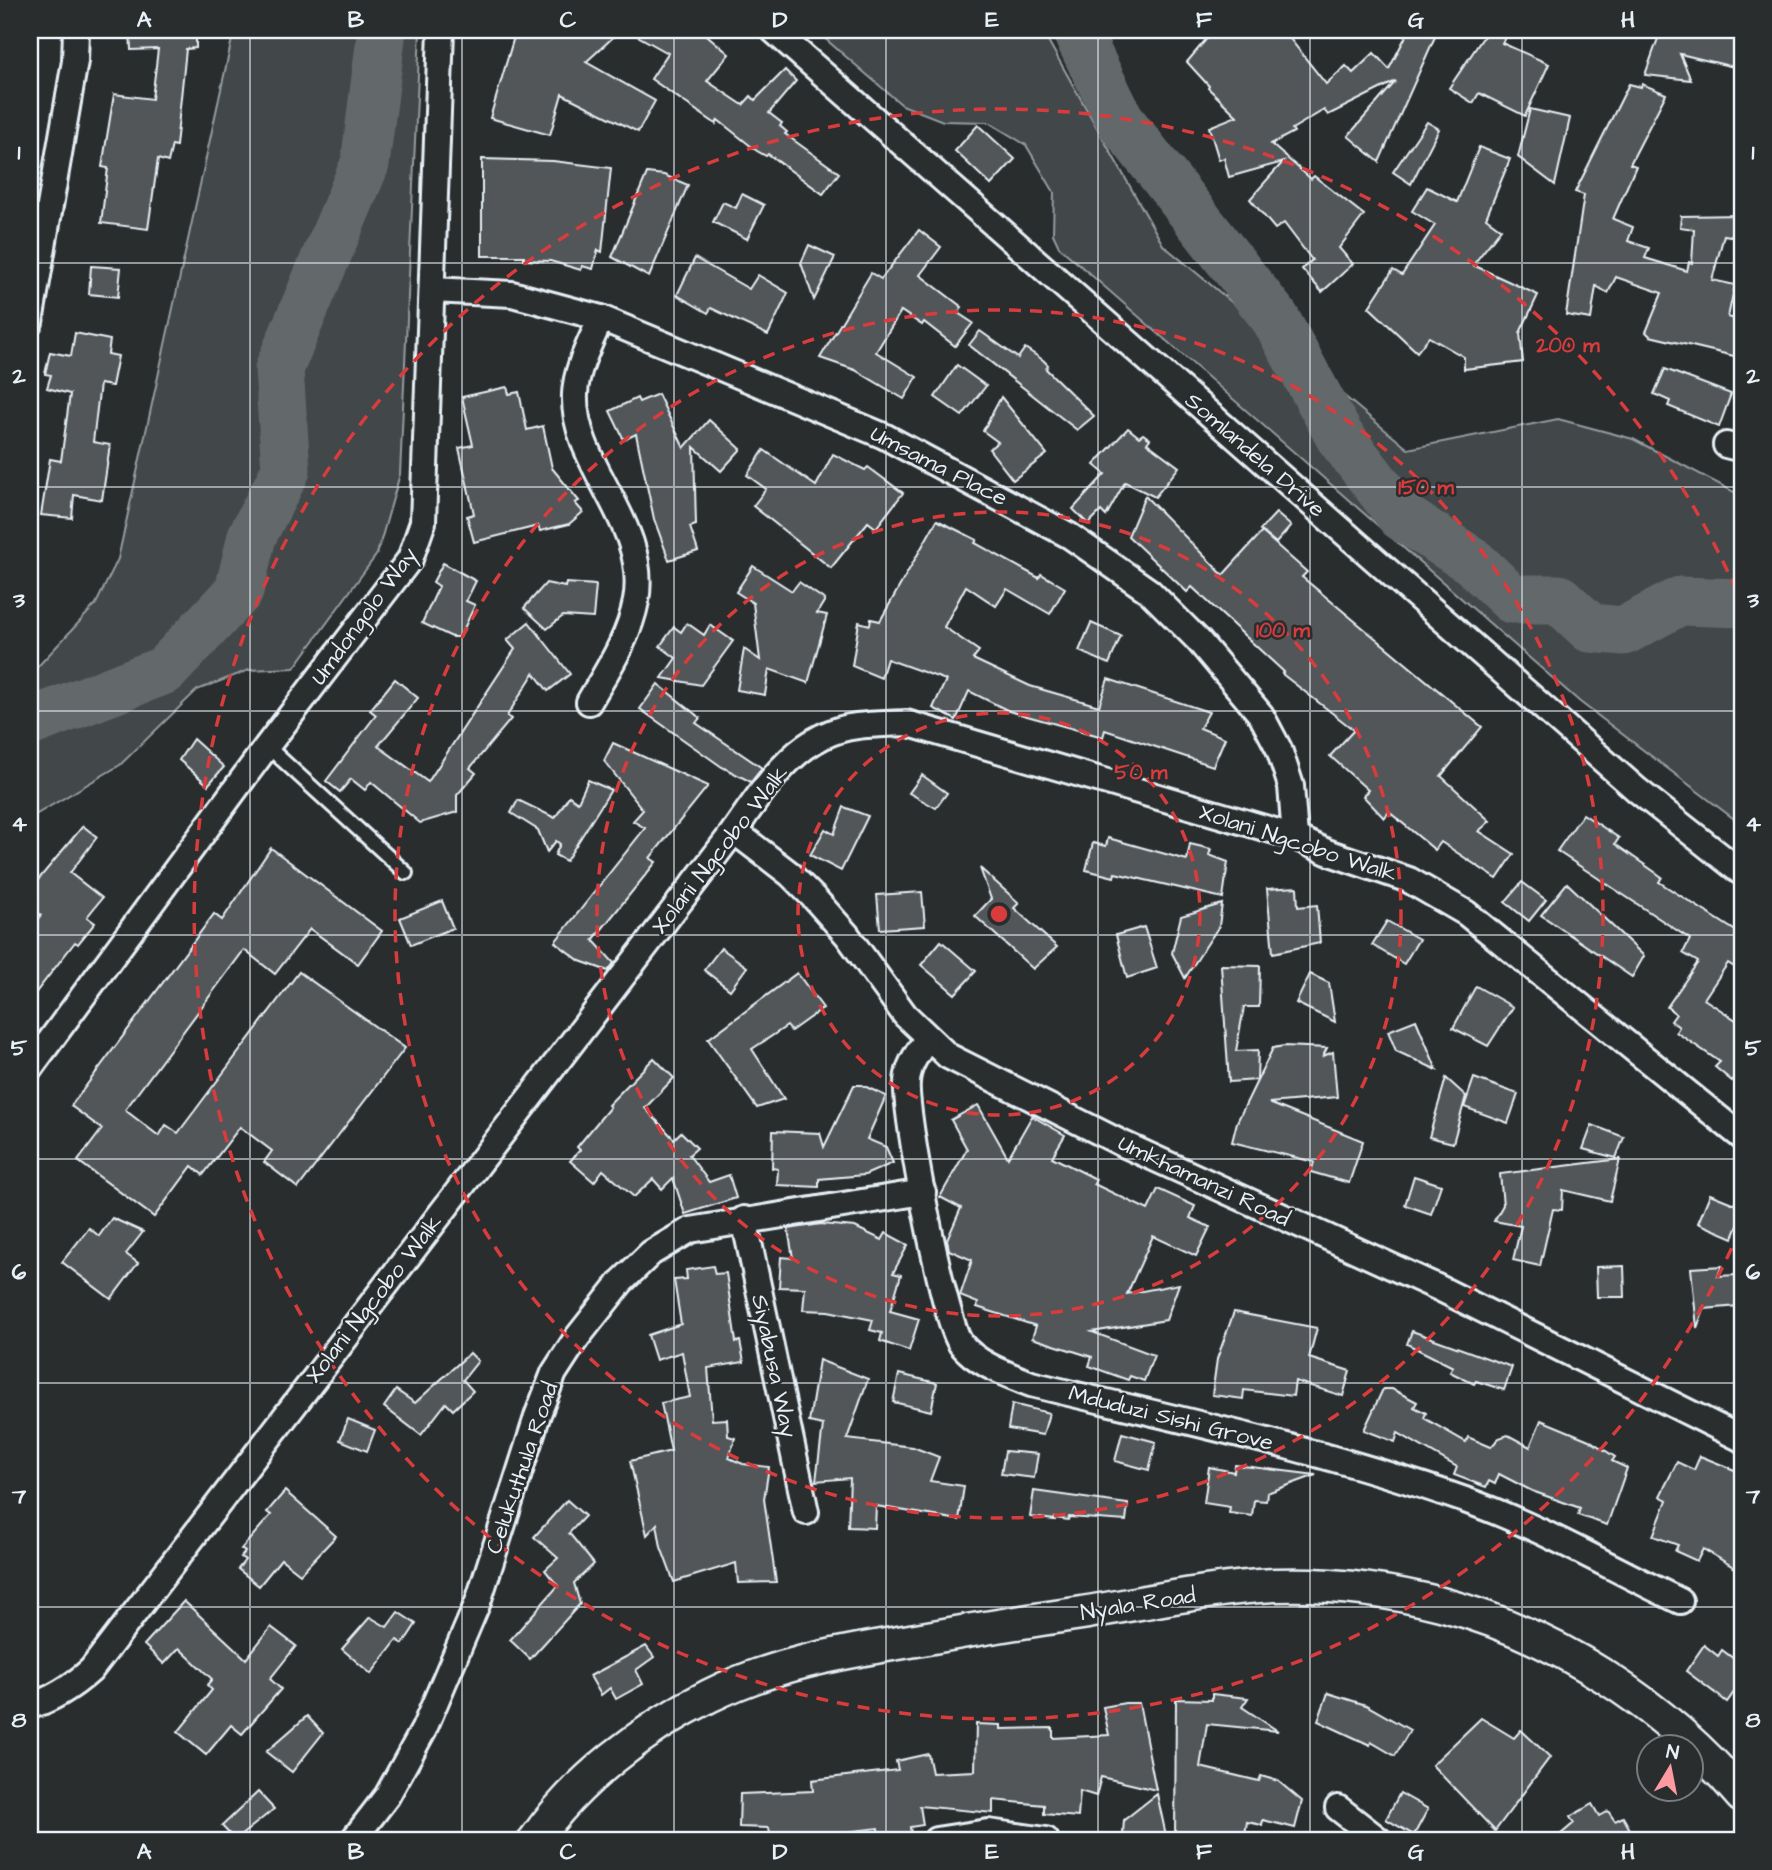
<svg xmlns="http://www.w3.org/2000/svg" width="1772" height="1870" viewBox="0 0 1772 1870" font-family="'Architects Daughter',sans-serif">
<style>
.green{fill:#424648;stroke:#959ca0;stroke-width:2}
.lines{fill:none;stroke-linecap:round;stroke-linejoin:round}
.river{stroke:#63686b;stroke-width:49}
.building{fill:#535759;stroke:#e8f1f8;stroke-width:2}
.service-casing{stroke:#e8f1f8;stroke-width:18}
.minor-casing{stroke:#e8f1f8;stroke-width:30}
.tertiary-casing{stroke:#e8f1f8;stroke-width:37}
.service{stroke:#2a2d2e;stroke-width:12}
.minor{stroke:#2a2d2e;stroke-width:24}
.tertiary{stroke:#2a2d2e;stroke-width:32}
.grid{fill:none;stroke:#e8f1f8;stroke-width:2;stroke-opacity:0.55}
.ring{fill:none;stroke:#d83c3d;stroke-width:3.5;stroke-dasharray:12 9}
.labels{text-anchor:middle;dominant-baseline:central;stroke-width:5;stroke-linejoin:round;paint-order:stroke}
.street-label{font-size:23px;fill:#e8f1f8;stroke:#2a2d2e}
.centre{fill:#d83c3d;stroke:#2a2d2e;stroke-width:3.5}
.ring-label{font-size:21px;text-anchor:middle;font-weight:bold;fill:#d83c3d;stroke:#2a2d2e;stroke-width:5;stroke-linejoin:round;paint-order:stroke}
.neatline{fill:none;stroke:#e8f1f8;stroke-width:2.5}
.grid-label{font-size:23px;text-anchor:middle;font-weight:bold;fill:#e8f1f8}
</style>
<rect width="100%" height="100%" fill="#2a2d2e"/>
<filter id="ink" filterUnits="userSpaceOnUse"><feTurbulence type="fractalNoise" baseFrequency=".0143" numOctaves="2"/><feDisplacementMap in="SourceGraphic" scale="14" xChannelSelector="R" yChannelSelector="G"/><feConvolveMatrix kernelMatrix="1 2 1 2 8 2 1 2 1" color-interpolation-filters="sRGB"/></filter>
<g filter="url(#ink)">
<g class="green">
<polygon points="234,30 420,30 400,474 377,554 294,668 249,670 197,690 120,765 30,818 30,675 96,604 118,559"/>
<polygon points="815,30 1042,30 1163,245 1408,449 1558,419 1633,439 1742,496 1742,825 1580,702 1059,247 1053,234 1054,192 1026,145 988,122 943,121 902,105"/>
</g>
<g class="lines">
<g class="river">
<polyline points="1076,30 1121,122 1275,318 1340,437 1401,516 1472,561 1512,599 1559,599 1590,628 1624,631 1680,601 1742,603"/>
<polyline points="30,722 165,670 239,591 252,536 286,470 279,369 365,164 382,30"/>
</g>
</g>
<g class="building">
<polygon points="130,30 196,30 196,48 186,49 176,146 172,145 168,162 158,159 148,229 101,223 108,168 102,167 114,94 152,99 158,49 131,50"/>
<polygon points="516,30 621,30 586,62 655,101 638,132 562,94 550,135 490,118"/>
<polygon points="627,30 701,30 729,54 707,81 743,105 751,96 755,100 785,70 796,81 769,113 782,123 780,126 787,132 785,134 839,173 823,194 768,154 766,156 757,151 718,120 716,124 651,79 668,53"/>
<polygon points="1214,30 1283,30 1326,84 1346,66 1353,73 1374,53 1389,69 1409,30 1438,30 1379,162 1348,136 1396,81 1328,115 1324,110 1292,129 1294,132 1271,144 1311,179 1314,176 1364,215 1339,248 1353,264 1322,292 1302,269 1312,260 1284,223 1275,229 1250,199 1283,162 1229,177 1224,158 1219,160 1209,127 1237,116 1208,88 1209,86 1187,62"/>
<polygon points="1488,30 1509,30 1502,43 1549,64 1525,116 1479,93 1473,103 1449,88"/>
<polygon points="1661,30 1710,30 1742,40 1742,69 1680,54 1691,80 1645,75"/>
<polygon points="1629,84 1641,87 1642,84 1666,94 1630,164 1636,166 1613,219 1633,227 1628,241 1649,248 1645,258 1687,271 1689,262 1692,263 1694,229 1680,227 1681,216 1742,215 1742,238 1724,235 1712,280 1735,285 1728,317 1742,321 1738,357 1650,336 1646,332 1662,293 1616,277 1608,293 1596,286 1591,319 1566,315 1584,195 1575,192"/>
<polygon points="1530,109 1570,118 1555,185 1518,157"/>
<polygon points="1427,122 1439,129 1411,184 1393,172"/>
<polygon points="978,125 1015,159 991,185 955,151"/>
<polygon points="1479,147 1510,159 1486,218 1501,229 1473,265 1538,295 1520,333 1523,362 1464,369 1464,357 1429,337 1417,352 1369,307 1393,270 1402,275 1435,225 1412,211 1427,187 1457,202"/>
<polygon points="482,159 553,161 611,168 602,252 598,250 593,269 582,266 581,270 550,261 524,260 524,256 482,256"/>
<polygon points="647,173 664,175 688,185 649,277 612,257"/>
<polygon points="742,194 764,205 747,239 713,222 723,202 736,208"/>
<polygon points="919,230 941,247 920,275 962,307 958,313 973,323 955,346 924,322 922,325 901,311 876,352 917,377 904,399 855,370 820,358 871,273 881,279"/>
<polygon points="809,245 835,257 814,300 801,263"/>
<polygon points="695,258 749,289 758,275 788,293 768,335 711,308 708,313 677,295"/>
<polygon points="91,266 121,268 118,297 89,294"/>
<polygon points="980,331 1018,358 1025,348 1043,360 1048,365 1046,369 1094,416 1077,430 969,345"/>
<polygon points="75,333 110,340 108,354 118,356 112,386 100,384 93,442 110,445 102,500 74,495 72,518 41,515 50,459 61,461 70,394 47,388 51,375 45,374 50,352 71,356"/>
<polygon points="957,365 986,386 962,416 935,397"/>
<polygon points="1665,369 1731,394 1719,427 1668,406 1670,401 1654,394"/>
<polygon points="507,387 509,394 519,392 527,430 543,426 552,468 579,501 575,503 583,512 569,524 540,531 538,526 474,542 467,516 474,514 459,448 473,445 462,397"/>
<polygon points="658,394 684,448 709,420 741,449 721,471 694,447 696,525 690,527 698,551 669,560 654,519 636,434 624,440 610,411 637,398 639,402"/>
<polygon points="1001,397 1047,454 1013,480 989,449 998,442 983,431"/>
<polygon points="1128,428 1139,437 1143,434 1150,439 1147,443 1179,467 1155,497 1125,482 1106,516 1101,511 1088,524 1073,509 1105,474 1094,465"/>
<polygon points="764,450 816,486 833,454 865,470 868,467 903,493 876,528 868,522 831,568 753,506 766,489 747,475"/>
<polygon points="1145,496 1223,575 1262,532 1307,572 1302,577 1482,727 1441,776 1490,821 1479,831 1514,854 1497,879 1441,842 1435,850 1389,812 1384,818 1363,796 1368,790 1330,756 1354,730 1282,674 1284,672 1192,587 1187,592 1128,536"/>
<polygon points="1276,513 1291,526 1276,543 1260,530"/>
<polygon points="937,520 977,540 975,543 1039,578 1041,574 1065,588 1050,614 1007,589 996,606 966,586 944,627 979,651 973,659 1030,686 1099,706 1108,679 1209,712 1200,728 1225,738 1213,766 1105,730 1103,737 1009,711 969,691 956,720 933,708 946,680 887,659 881,678 852,666 859,622 870,625 871,619 880,621"/>
<polygon points="443,563 476,581 466,601 475,605 460,637 452,637 422,623 439,586 433,582"/>
<polygon points="753,566 792,591 799,582 825,600 817,613 827,615 808,683 769,669 765,695 737,690 744,649 760,660 753,603 736,592"/>
<polygon points="546,583 565,587 566,583 596,585 593,618 563,616 547,629 524,608"/>
<polygon points="529,622 570,674 548,691 534,673 507,716 511,719 470,768 476,773 457,795 457,812 420,823 371,782 365,790 351,779 340,792 326,781 376,715 370,710 395,679 418,698 378,746 428,782 515,649 507,640"/>
<polygon points="687,623 704,635 710,625 733,641 701,685 662,678 676,658 660,646 674,627 681,632"/>
<polygon points="1091,623 1121,636 1109,664 1079,651"/>
<polygon points="658,684 700,718 696,723 762,768 751,782 722,767 640,709"/>
<polygon points="193,739 224,767 208,785 179,760"/>
<polygon points="613,743 708,786 650,858 656,862 593,940 614,963 608,971 580,961 555,942 645,828 633,821 643,810 604,761"/>
<polygon points="922,775 947,793 936,808 909,793"/>
<polygon points="588,780 611,790 566,861 555,855 560,844 556,841 547,852 538,830 511,813 518,800 555,818 569,796 578,802"/>
<polygon points="844,807 868,816 841,871 810,855 825,829 834,834"/>
<polygon points="1583,814 1619,838 1615,844 1662,877 1659,882 1742,935 1742,972 1728,963 1704,999 1742,1024 1742,1077 1738,1074 1732,1081 1715,1067 1720,1062 1676,1032 1679,1027 1671,1021 1676,1014 1667,1007 1698,962 1683,953 1690,939 1557,851"/>
<polygon points="83,826 97,837 70,873 102,898 87,917 95,923 78,944 75,942 30,1000 30,930 41,915 30,906 38,892 32,887"/>
<polygon points="1108,838 1187,860 1190,844 1211,849 1209,855 1228,862 1223,898 1115,873 1114,877 1086,870 1093,843 1106,846"/>
<polygon points="271,848 382,931 358,964 310,929 275,974 244,950 125,1110 159,1136 166,1125 178,1133 299,972 405,1048 298,1188 264,1162 272,1151 240,1127 203,1175 192,1166 154,1217 78,1161 102,1129 71,1106 214,914 222,920"/>
<polygon points="980,868 1019,903 1014,908 1057,947 1033,969 975,916 991,899"/>
<polygon points="1522,882 1546,900 1529,921 1505,902"/>
<polygon points="1567,883 1644,956 1632,977 1541,915"/>
<polygon points="1297,887 1298,907 1317,905 1320,943 1273,953 1267,889"/>
<polygon points="922,892 925,926 880,929 877,895"/>
<polygon points="442,901 453,928 411,945 400,918"/>
<polygon points="1222,904 1219,926 1185,978 1172,953 1181,916"/>
<polygon points="1387,921 1419,939 1404,964 1372,945"/>
<polygon points="1144,927 1157,968 1127,978 1116,935"/>
<polygon points="941,941 976,971 955,994 921,965"/>
<polygon points="721,948 747,967 730,990 704,970"/>
<polygon points="1221,965 1260,966 1259,1007 1244,1007 1236,1051 1258,1050 1257,1080 1229,1082"/>
<polygon points="797,973 823,1008 791,1031 787,1026 752,1049 784,1099 757,1108 708,1039"/>
<polygon points="1310,974 1329,983 1335,1022 1296,1003"/>
<polygon points="1476,986 1513,1007 1488,1046 1453,1028"/>
<polygon points="1416,1020 1437,1070 1396,1051 1388,1031"/>
<polygon points="1284,1046 1327,1048 1323,1056 1333,1052 1337,1097 1269,1103 1363,1141 1349,1183 1311,1172 1314,1162 1232,1142 1237,1122 1273,1048"/>
<polygon points="654,1058 674,1078 645,1108 674,1139 681,1132 697,1148 689,1155 709,1182 729,1175 736,1198 685,1214 673,1178 662,1189 653,1179 634,1197 603,1170 594,1182 570,1161 580,1150 577,1147 610,1107 608,1105"/>
<polygon points="1446,1078 1466,1096 1453,1143 1429,1137"/>
<polygon points="1474,1078 1518,1094 1508,1123 1464,1107"/>
<polygon points="854,1085 862,1085 886,1096 867,1139 886,1147 893,1163 865,1175 819,1179 819,1187 777,1185 778,1169 772,1168 773,1131 820,1133 824,1147"/>
<polygon points="978,1105 1008,1158 1032,1116 1065,1135 1052,1157 1096,1179 1094,1184 1148,1210 1158,1189 1195,1206 1190,1218 1210,1227 1196,1256 1153,1236 1127,1294 1179,1284 1166,1320 1092,1332 1154,1355 1144,1381 1130,1376 1128,1380 1089,1366 1092,1357 1032,1338 1036,1326 977,1307 978,1303 960,1296 972,1260 949,1250 947,1240 961,1208 940,1197 967,1149 951,1120"/>
<polygon points="1592,1125 1624,1137 1616,1158 1583,1149"/>
<polygon points="1620,1159 1610,1201 1563,1190 1562,1210 1553,1209 1540,1266 1513,1260 1521,1226 1494,1221 1503,1205 1500,1174"/>
<polygon points="1414,1176 1441,1185 1431,1214 1405,1205"/>
<polygon points="1710,1194 1742,1207 1742,1216 1733,1238 1698,1223"/>
<polygon points="112,1218 143,1232 126,1254 138,1263 111,1299 62,1262 89,1228 99,1236"/>
<polygon points="821,1224 855,1227 882,1240 886,1233 908,1245 893,1273 901,1275 890,1311 919,1319 909,1351 880,1341 882,1333 870,1330 873,1320 828,1311 803,1310 805,1288 779,1287 781,1257 793,1258 788,1229"/>
<polygon points="713,1266 715,1274 726,1273 736,1342 740,1341 744,1362 708,1368 712,1420 727,1419 728,1436 735,1438 729,1458 743,1464 769,1467 764,1499 776,1582 738,1583 736,1563 674,1582 661,1547 657,1524 647,1535 630,1461 671,1451 661,1403 690,1397 682,1352 656,1360 648,1335 681,1324 674,1280 687,1279 686,1270"/>
<polygon points="1624,1266 1625,1297 1597,1297 1596,1267"/>
<polygon points="1722,1266 1718,1276 1737,1275 1739,1306 1704,1309 1697,1328 1691,1268"/>
<polygon points="1234,1312 1317,1328 1309,1358 1350,1371 1343,1396 1295,1381 1293,1396 1244,1390 1243,1399 1212,1395 1217,1359"/>
<polygon points="1412,1331 1512,1367 1504,1390 1476,1381 1474,1384 1450,1372 1453,1367 1407,1344"/>
<polygon points="470,1353 478,1361 463,1380 473,1391 453,1410 446,1403 421,1435 384,1407 396,1390 415,1403"/>
<polygon points="819,1360 868,1379 847,1439 913,1447 939,1457 930,1481 964,1486 959,1520 876,1506 875,1528 848,1527 850,1478 816,1481 823,1425 809,1422"/>
<polygon points="899,1374 937,1383 931,1411 893,1402"/>
<polygon points="1383,1389 1392,1389 1417,1402 1414,1407 1426,1413 1424,1418 1466,1442 1468,1437 1491,1447 1499,1438 1508,1435 1530,1447 1541,1420 1589,1440 1615,1457 1612,1461 1627,1468 1607,1525 1578,1515 1580,1508 1532,1491 1499,1474 1495,1484 1489,1481 1486,1487 1454,1475 1457,1467 1398,1433 1395,1442 1364,1430"/>
<polygon points="1012,1404 1049,1413 1043,1435 1008,1429"/>
<polygon points="348,1419 375,1430 367,1451 340,1440"/>
<polygon points="1122,1433 1156,1442 1149,1470 1115,1461"/>
<polygon points="1005,1451 1038,1454 1034,1478 1001,1474"/>
<polygon points="1700,1456 1742,1473 1742,1572 1703,1549 1697,1561 1675,1551 1678,1545 1653,1536 1667,1500 1660,1496 1677,1462 1694,1470"/>
<polygon points="1235,1465 1316,1475 1267,1493 1266,1501 1254,1500 1252,1516 1229,1513 1230,1507 1204,1503 1209,1467 1234,1472"/>
<polygon points="285,1491 336,1536 300,1574 281,1559 259,1586 238,1569 245,1560 241,1557 245,1552 241,1549 271,1515 267,1512"/>
<polygon points="1034,1491 1128,1504 1126,1521 1069,1517 1068,1520 1055,1518 1055,1520 1030,1517"/>
<polygon points="567,1500 585,1516 569,1533 594,1564 574,1583 580,1604 530,1659 510,1640 558,1586 545,1570 558,1558 534,1537"/>
<polygon points="184,1601 246,1659 271,1627 296,1646 270,1679 281,1689 242,1734 231,1725 206,1755 178,1732 212,1690 207,1685 212,1679 179,1648 164,1664 144,1645"/>
<polygon points="398,1612 416,1624 403,1644 397,1640 371,1674 342,1649 370,1617 387,1627"/>
<polygon points="1704,1645 1718,1656 1722,1650 1742,1665 1742,1681 1727,1702 1686,1671"/>
<polygon points="646,1646 654,1657 636,1670 643,1684 616,1699 610,1688 601,1695 590,1676"/>
<polygon points="1328,1693 1366,1705 1410,1730 1395,1756 1371,1742 1370,1745 1318,1721"/>
<polygon points="1212,1694 1248,1698 1242,1707 1278,1731 1207,1724 1200,1767 1259,1781 1261,1776 1278,1781 1302,1801 1295,1828 1263,1820 1262,1825 1247,1822 1244,1840 1175,1840 1176,1699 1212,1700"/>
<polygon points="1125,1703 1139,1703 1156,1790 1101,1777 1096,1796 1080,1791 1078,1817 1044,1814 1044,1805 993,1800 993,1813 920,1806 923,1825 910,1827 911,1834 879,1839 878,1828 802,1837 803,1840 771,1840 769,1828 739,1827 740,1794 813,1791 812,1780 898,1770 896,1761 928,1754 932,1773 975,1771 976,1724 1001,1725 1001,1729 1053,1728 1053,1738 1109,1735 1103,1707"/>
<polygon points="307,1716 323,1733 292,1772 266,1752"/>
<polygon points="1481,1718 1514,1738 1521,1730 1550,1757 1495,1831 1432,1765"/>
<polygon points="258,1792 274,1809 235,1840 222,1826"/>
<polygon points="1400,1793 1428,1809 1414,1835 1386,1819"/>
<polygon points="1157,1794 1167,1840 1134,1840 1127,1836 1123,1833 1124,1820"/>
<polygon points="1592,1804 1599,1816 1608,1811 1615,1821 1623,1817 1636,1840 1554,1840 1574,1823 1570,1817"/>
</g>
<g class="lines">
<defs>
<polyline id="service" points="267,746 406,873"/>
<g id="minor">
<polyline points="773,30 1637,790 1742,873"/>
<polyline points="432,290 512,294 601,318 884,436 1070,536 1149,591 1198,640 1261,715 1279,749 1291,786 1295,837"/>
<polyline points="30,322 75,61 76,30"/>
<polyline points="1726,445 1742,449"/>
<path d="M589,702C608,669 629,638 636,601C650,523 572,466 575,394C576,368 591,341 601,318"/>
<polyline points="734,831 790,874 816,900 847,935 905,1015 948,1056 1121,1143 1439,1288 1742,1439"/>
<path d="M927,1039C918,1052 908,1065 907,1082C904,1113 944,1322 961,1344C978,1365 1007,1374 1031,1384C1176,1419 1323,1450 1465,1500C1539,1526 1609,1567 1680,1601"/>
<polyline points="30,1068 267,746 410,559 423,522 441,30"/>
<polyline points="744,1219 806,1512"/>
<path d="M30,1706C54,1699 72,1687 91,1670L734,831C765,787 798,733 857,726C873,724 890,724 906,723L1295,837L1327,852L1409,880L1466,913L1742,1137"/>
<polyline points="1338,1808 1379,1840"/>
<polyline points="353,1840 387,1796 424,1729 478,1602 538,1414 554,1373 576,1339 621,1282 651,1253 690,1230 923,1192"/>
<polyline points="936,1840 988,1832 1046,1840"/>
</g>
<path id="tertiary" d="M535,1840C576,1780 645,1728 709,1696C775,1663 845,1652 916,1640C971,1630 1026,1621 1082,1613C1145,1603 1210,1588 1275,1585C1330,1583 1387,1590 1441,1604C1557,1635 1665,1705 1742,1796"/>
</defs>
<use href="#service" class="service-casing"/>
<use href="#minor" class="minor-casing"/>
<use href="#tertiary" class="tertiary-casing"/>
<use href="#service" class="service"/>
<use href="#minor" class="minor"/>
<use href="#tertiary" class="tertiary"/>
</g>
</g>
<path class="grid" d="M250,30V1840M462,30V1840M674,30V1840M886,30V1840M1098,30V1840M1310,30V1840M1522,30V1840M30,263H1742M30,487H1742M30,711H1742M30,935H1742M30,1159H1742M30,1383H1742M30,1607H1742"/>
<g class="ring">
<circle cx="999" cy="914" r="201"/>
<circle cx="999" cy="914" r="402"/>
<circle cx="999" cy="914" r="604"/>
<path d="M1740 1229A805 805 0 1 1 1740 599"/>
</g>
<g class="labels">
<g class="street-label">
<text transform="translate(1255 455) rotate(41)">Somlandela Drive</text>
<text transform="translate(939 466) rotate(27)">Umsama Place</text>
<text transform="translate(364 616) rotate(-54)">Umdongolo Way</text>
<text transform="translate(1298 843) rotate(18)">Xolani Ngcobo Walk</text>
<text transform="translate(720 850) rotate(-52)">Xolani Ngcobo Walk</text>
<text transform="translate(1204 1181) rotate(25)">Umkhamanzi Road</text>
<text transform="translate(374 1299) rotate(-52)">Xolani Ngcobo Walk</text>
<text transform="translate(774 1366) rotate(78)">Siyabusa Way</text>
<text transform="translate(1171 1418) rotate(14)">Mduduzi Sishi Grove</text>
<text transform="translate(522 1468) rotate(-71)">Celukuthula Road</text>
<text transform="translate(1138 1604) rotate(-9)">Nyala Road</text>
</g>
</g>
<circle cx="999" cy="914" r="10" class="centre"/>
<g class="ring-label">
<text x="1568" y="352">200 m</text>
<text x="1426" y="494">150 m</text>
<text x="1283" y="637">100 m</text>
<text x="1141" y="779">50 m</text>
</g>
<rect width="1772" height="1870" fill="none" stroke="#2a2d2e" stroke-width="77"/>
<g transform="translate(1670 1768) rotate(10)"><circle r="33" fill="#2a2d2e" stroke="#767b7f" stroke-width="2"/>
<path d="M0-5L12 26L0 18L-12 26Z" fill="#ff9aa2"/>
<text y="-10" font-size="19" font-weight="bold" text-anchor="middle" fill="#e8f1f8">N</text>
</g>
<rect x="38" y="38" width="1696" height="1794" class="neatline"/>
<g class="grid-label">
<text x="144" y="27">A</text>
<text x="356" y="27">B</text>
<text x="568" y="27">C</text>
<text x="780" y="27">D</text>
<text x="992" y="27">E</text>
<text x="1204" y="27">F</text>
<text x="1416" y="27">G</text>
<text x="1628" y="27">H</text>
<text x="19" y="159">1</text>
<text x="1753" y="159">1</text>
<text x="19" y="383">2</text>
<text x="1753" y="383">2</text>
<text x="19" y="607">3</text>
<text x="1753" y="607">3</text>
<text x="19" y="831">4</text>
<text x="1753" y="831">4</text>
<text x="19" y="1055">5</text>
<text x="1753" y="1055">5</text>
<text x="19" y="1279">6</text>
<text x="1753" y="1279">6</text>
<text x="19" y="1503">7</text>
<text x="1753" y="1503">7</text>
<text x="19" y="1727">8</text>
<text x="1753" y="1727">8</text>
<text x="144" y="1859">A</text>
<text x="356" y="1859">B</text>
<text x="568" y="1859">C</text>
<text x="780" y="1859">D</text>
<text x="992" y="1859">E</text>
<text x="1204" y="1859">F</text>
<text x="1416" y="1859">G</text>
<text x="1628" y="1859">H</text>
</g>
</svg>
